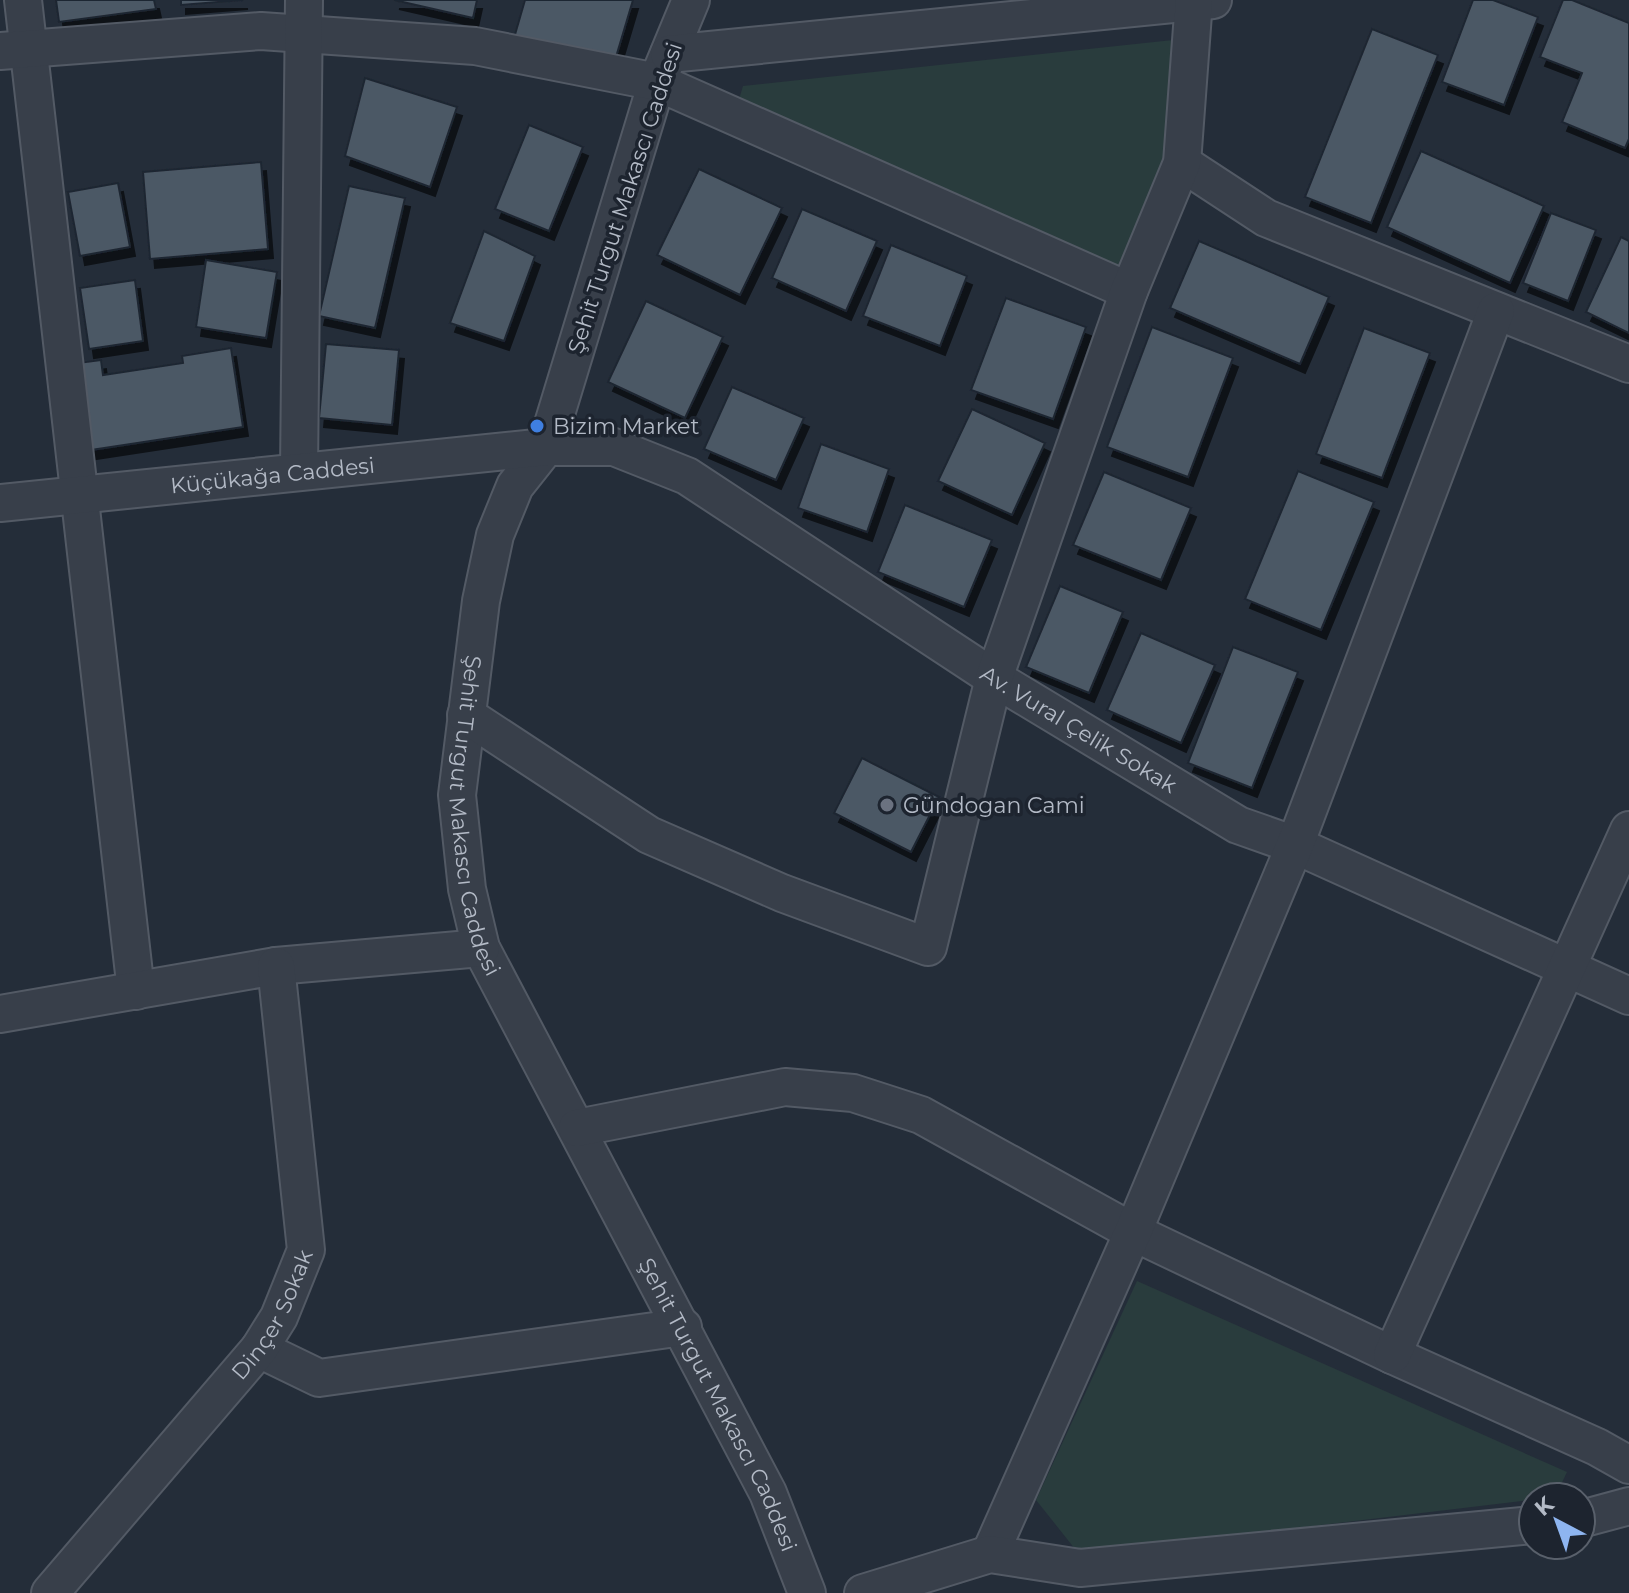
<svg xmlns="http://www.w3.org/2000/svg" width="1629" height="1593" viewBox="0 0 1629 1593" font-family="Montserrat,sans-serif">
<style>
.green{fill:#293c3d}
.building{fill:#4c5865;stroke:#1f2631;stroke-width:2;filter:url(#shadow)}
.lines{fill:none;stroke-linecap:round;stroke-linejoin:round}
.minor-casing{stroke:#535a65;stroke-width:40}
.minor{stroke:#383f4a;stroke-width:36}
.shop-dot{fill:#3f7fe0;stroke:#1d242f;stroke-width:3}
.worship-dot{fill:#6b7280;stroke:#1d242f;stroke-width:3}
.labels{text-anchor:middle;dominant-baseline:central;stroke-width:7;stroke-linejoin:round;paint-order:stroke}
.street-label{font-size:22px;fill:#b3bac6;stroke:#1d242f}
.poi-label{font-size:22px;fill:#b3bac6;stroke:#1d242f;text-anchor:start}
</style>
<defs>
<filter id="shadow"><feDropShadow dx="5" dy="9" stdDeviation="0" flood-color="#0009"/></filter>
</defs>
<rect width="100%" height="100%" fill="#242d39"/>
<g class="green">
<polygon points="1173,40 1168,156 1118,266 737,106 743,86"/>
<polygon points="1137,1281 1567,1472 1555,1497 1079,1554 1036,1500"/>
</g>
<g class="building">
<polygon points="56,0 154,0 156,9 59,22"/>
<polygon points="181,0 243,0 181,5"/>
<polygon points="394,0 477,0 473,18"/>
<polygon points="525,0 633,0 613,67 514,38"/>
<polygon points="1473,0 1493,0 1538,17 1504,105 1442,82"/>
<polygon points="1563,0 1572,0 1629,23 1629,139 1625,148 1562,122 1582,73 1540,57"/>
<polygon points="1372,29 1438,55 1371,223 1305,197"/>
<polygon points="365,78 457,107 430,187 345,156"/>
<polygon points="529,125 583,147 549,231 495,209"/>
<polygon points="1421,151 1544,206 1510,283 1387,227"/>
<polygon points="261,162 268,249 150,259 143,172"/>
<polygon points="699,169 782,208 740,295 657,255"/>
<polygon points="118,183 130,247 80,256 68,192"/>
<polygon points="349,186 405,198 375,328 319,316"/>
<polygon points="802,209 877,241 846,311 772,278"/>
<polygon points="1551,213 1596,230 1568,301 1523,283"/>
<polygon points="484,231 535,256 504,341 450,323"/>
<polygon points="1621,237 1629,241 1629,333 1586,312"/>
<polygon points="1199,241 1329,297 1300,364 1170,308"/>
<polygon points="891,245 967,276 940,346 863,316"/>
<polygon points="206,260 277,272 266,338 196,327"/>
<polygon points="135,280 143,341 89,349 80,288"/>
<polygon points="1006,298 1086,327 1053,419 971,390"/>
<polygon points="646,301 723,337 685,418 608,382"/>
<polygon points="1152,327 1233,358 1188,477 1107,447"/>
<polygon points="1364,328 1430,353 1382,478 1316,454"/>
<polygon points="326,344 399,350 392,425 319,418"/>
<polygon points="231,348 243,427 91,450 78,363 101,360 103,375 183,363 182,356"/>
<polygon points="732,387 804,418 776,480 704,449"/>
<polygon points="972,409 1045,443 1012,515 938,481"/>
<polygon points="821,444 889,469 867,532 798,508"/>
<polygon points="1298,471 1374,502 1321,630 1245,599"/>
<polygon points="1104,472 1191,508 1161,580 1073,545"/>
<polygon points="905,505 992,540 964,607 878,572"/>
<polygon points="1060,586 1123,612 1089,693 1026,667"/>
<polygon points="1141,633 1215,665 1181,743 1107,710"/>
<polygon points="1233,647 1298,672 1252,788 1188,763"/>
<polygon points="862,758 939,797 911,852 834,813"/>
</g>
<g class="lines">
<defs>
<g id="minor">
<polyline points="23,0 136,991"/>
<path id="s1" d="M691,0L657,82L546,447L515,486L495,535L481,601L457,795L467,889L481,948L768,1493L807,1593"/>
<polyline points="0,51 261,31 475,46 657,82 1129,291"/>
<polyline points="669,54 1213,0"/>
<polyline points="1182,163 1266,218 1629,364"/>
<polyline points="299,471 304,0"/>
<path id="s2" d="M0,503L546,447H614L687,476L994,678L1238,825L1295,845L1629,996"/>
<polyline points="466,715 649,835 782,893 928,947 994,678 1129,291 1182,163 1194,0"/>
<polyline points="0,1014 276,966 481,948"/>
<polyline points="577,1128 785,1087 853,1093 921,1115 1133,1232 1392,1355 1597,1447 1629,1465"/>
<polyline points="259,1349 319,1378 683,1327"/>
<polyline points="1392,1355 1629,830"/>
<polyline points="1581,1519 1629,1506"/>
<polyline points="990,1554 1133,1232 1295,845 1496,311"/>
<path id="s3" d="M50,1593L259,1349L279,1317L306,1250L276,966"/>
<polyline points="863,1593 990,1554 1080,1568 1533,1525"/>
</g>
</defs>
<use href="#minor" class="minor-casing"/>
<use href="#minor" class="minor"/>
</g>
<circle class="shop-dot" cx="537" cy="426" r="8"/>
<circle class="worship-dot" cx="887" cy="805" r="8"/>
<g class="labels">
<g class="street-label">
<text transform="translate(625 198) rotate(-72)">Şehit Turgut Makascı Caddesi</text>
<text stroke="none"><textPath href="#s2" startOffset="274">Küçükağa Caddesi</textPath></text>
<text stroke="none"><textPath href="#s2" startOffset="1162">Av. Vural Çelik Sokak</textPath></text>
<text stroke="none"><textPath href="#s1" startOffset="858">Şehit Turgut Makascı Caddesi</textPath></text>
<text stroke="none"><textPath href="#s3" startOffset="358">Dinçer Sokak</textPath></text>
<text stroke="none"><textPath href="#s1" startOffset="1506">Şehit Turgut Makascı Caddesi</textPath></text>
</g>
<g class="poi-label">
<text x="553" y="426">Bizim Market</text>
<text x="903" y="805">Gündogan Cami</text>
</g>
</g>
<g transform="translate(1557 1521) rotate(319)"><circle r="38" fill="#1d242f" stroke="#59606b" stroke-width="2"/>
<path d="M0-6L14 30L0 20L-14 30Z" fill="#8eb5f0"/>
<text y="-12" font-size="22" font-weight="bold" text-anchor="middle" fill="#b3bac6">K</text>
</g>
</svg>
